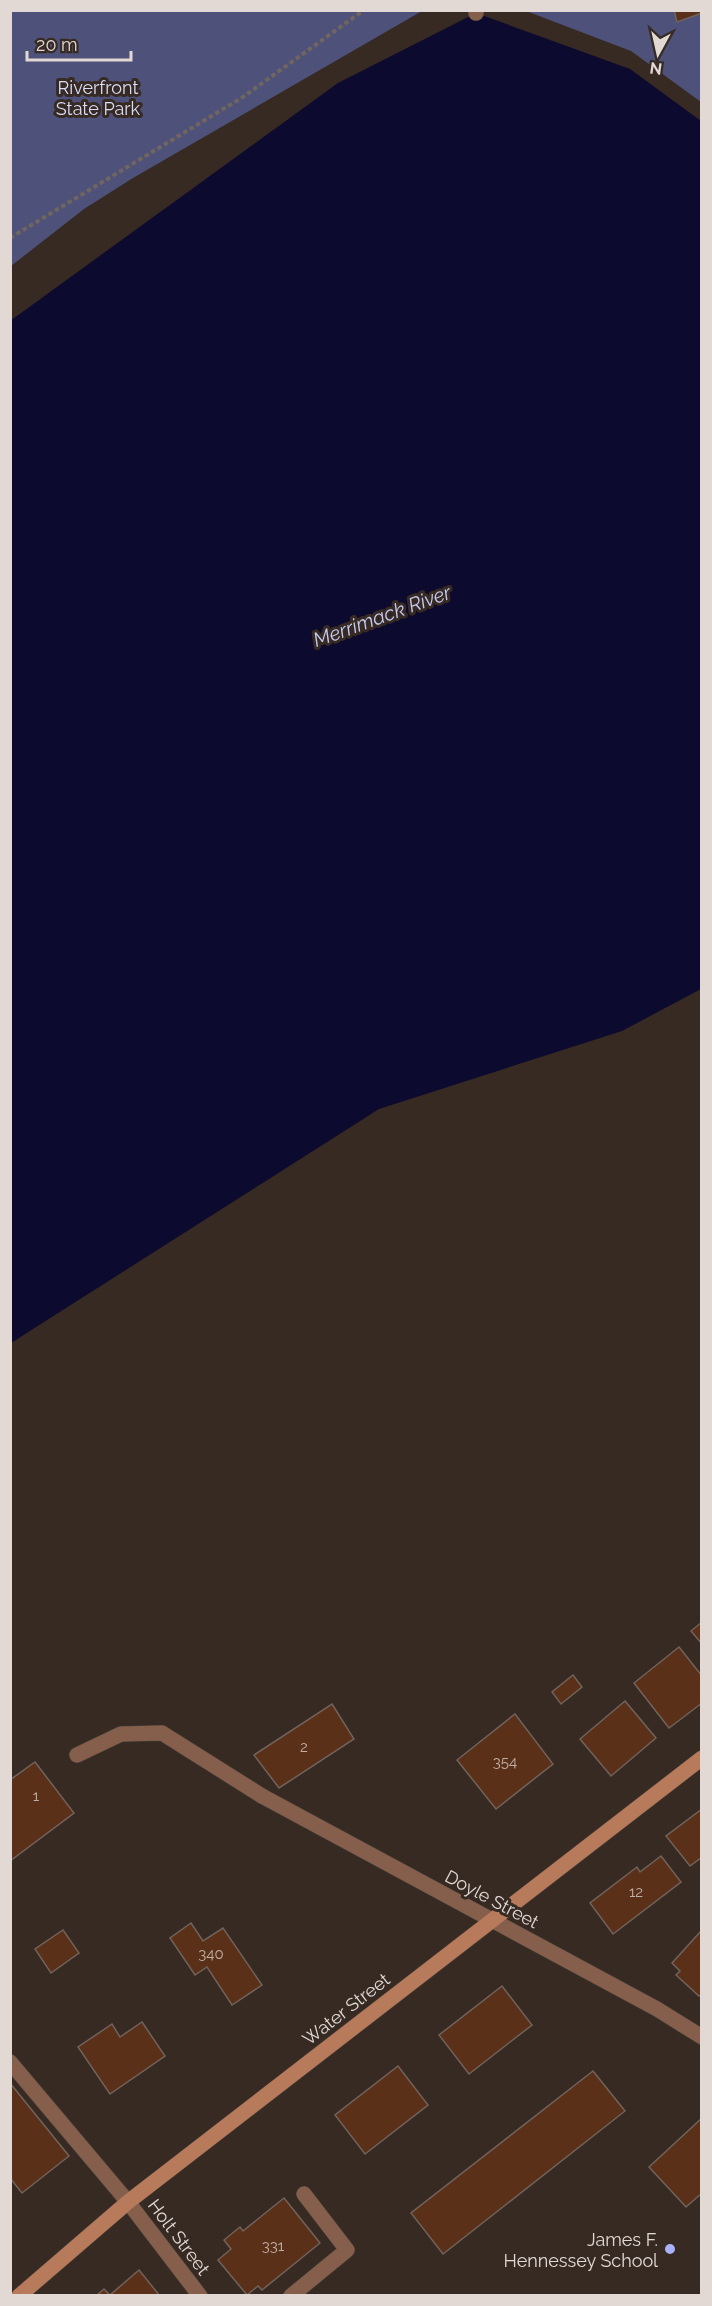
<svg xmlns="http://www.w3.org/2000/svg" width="712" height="2306" viewBox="0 0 712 2306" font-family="Raleway,sans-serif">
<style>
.green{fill:#4e517a}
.water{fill:#0d0a2f}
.building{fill:#5a3019;stroke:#71625b;stroke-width:1.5}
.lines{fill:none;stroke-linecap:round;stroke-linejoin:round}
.service-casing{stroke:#52463f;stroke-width:16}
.minor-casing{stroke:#52463f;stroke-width:16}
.secondary-casing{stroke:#52463f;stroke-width:16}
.path{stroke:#70655f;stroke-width:4;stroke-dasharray:4.5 3;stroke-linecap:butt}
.service{stroke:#855f4b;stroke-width:15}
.minor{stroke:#855f4b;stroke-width:15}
.secondary{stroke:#b77a5a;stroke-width:15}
.poi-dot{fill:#a9b0fc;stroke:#362a23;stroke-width:2}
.labels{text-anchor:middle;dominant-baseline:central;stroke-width:6;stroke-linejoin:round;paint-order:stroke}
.number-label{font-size:15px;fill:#c0afa6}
.park-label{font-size:18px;fill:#d9ddfa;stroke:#362a23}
.street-label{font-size:18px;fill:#e2d9d5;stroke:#362a23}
.poi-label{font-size:18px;fill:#e2d9d5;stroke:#362a23;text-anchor:end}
.water-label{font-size:20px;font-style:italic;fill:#c6cbf6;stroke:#362a23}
</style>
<rect width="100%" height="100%" fill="#362a23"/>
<g class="green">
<polygon points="11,10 422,10 422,11 133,178 84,209 11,266"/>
<polygon points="526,11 701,11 701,102 631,51"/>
</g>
<polygon class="water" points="476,13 630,69 701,121 701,989 622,1031 379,1109 11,1343 10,321 338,83"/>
<g class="building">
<polygon points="674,10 702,10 702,13 677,22"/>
<polygon points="702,1622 702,1644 691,1631"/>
<polygon points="679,1647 702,1676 702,1703 669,1728 634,1683"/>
<polygon points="573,1675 582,1687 561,1704 552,1692"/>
<polygon points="625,1701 656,1738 611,1776 580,1739"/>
<polygon points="332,1704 354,1739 279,1788 254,1755"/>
<polygon points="515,1714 553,1764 496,1809 457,1760"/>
<polygon points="35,1762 74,1813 10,1861 10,1780"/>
<polygon points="702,1809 702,1857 690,1866 666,1836"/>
<polygon points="661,1856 681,1882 613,1934 590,1903 637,1867 640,1872"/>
<polygon points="191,1923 203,1941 223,1928 262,1985 232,2005 207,1967 195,1975 170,1938"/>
<polygon points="63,1930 79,1953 51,1973 35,1949"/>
<polygon points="702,1930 702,1994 699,1996 676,1975 680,1971 672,1963"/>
<polygon points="502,1986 532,2025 469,2074 439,2035"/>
<polygon points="142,2022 165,2056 110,2094 78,2047 112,2024 120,2037"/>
<polygon points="398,2066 428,2105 365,2154 335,2115"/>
<polygon points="593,2071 625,2111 443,2254 411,2213"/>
<polygon points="10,2083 69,2156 22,2193 10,2178"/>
<polygon points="702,2118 702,2193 686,2207 649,2167"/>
<polygon points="284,2198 320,2243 262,2290 258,2286 247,2295 218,2260 231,2249 224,2240 240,2227 243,2231"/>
<polygon points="139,2270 160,2296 96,2296 104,2289 110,2295"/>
</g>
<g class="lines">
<defs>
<g id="service">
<polyline points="476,13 476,10"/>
<polyline points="77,1755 121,1734 162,1733 262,1796"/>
<polyline points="10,2062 128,2202"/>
<polyline points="291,2296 347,2250 304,2194"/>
</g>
<g id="minor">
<polyline points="262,1796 657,2009 702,2037"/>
<polyline points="128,2202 200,2296"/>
</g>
<polyline id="secondary" points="19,2296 128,2202 702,1758"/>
</defs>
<use href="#service" class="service-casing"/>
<use href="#minor" class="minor-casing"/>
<use href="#secondary" class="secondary-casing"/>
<polyline class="path" points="10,238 243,97 364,10"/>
<use href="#service" class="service"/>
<use href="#minor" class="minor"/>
<use href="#secondary" class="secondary"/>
</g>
<circle class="poi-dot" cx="670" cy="2249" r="6"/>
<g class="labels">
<g class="number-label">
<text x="304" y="1747">2</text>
<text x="505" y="1762">354</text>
<text x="36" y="1796">1</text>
<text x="636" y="1892">12</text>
<text x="211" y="1954">340</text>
<text x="273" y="2246">331</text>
</g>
<g class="park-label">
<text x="98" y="87">Riverfront<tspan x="98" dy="21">State Park</tspan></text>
</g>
<g class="street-label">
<text transform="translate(492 1899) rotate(28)">Doyle Street</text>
<text transform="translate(346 2009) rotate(-38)">Water Street</text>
<text transform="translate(179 2237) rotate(53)">Holt Street</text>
</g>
<g class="poi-label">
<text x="658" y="2239">James F.<tspan x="658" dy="21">Hennessey School</tspan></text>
</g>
<g class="water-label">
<text transform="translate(382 616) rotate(-20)">Merrimack River</text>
</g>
</g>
<rect width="712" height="2306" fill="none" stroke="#e2d9d5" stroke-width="24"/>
<g transform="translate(658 54) rotate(188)" stroke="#362a23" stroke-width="4.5" paint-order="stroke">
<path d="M0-4.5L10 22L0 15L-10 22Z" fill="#e2d9d5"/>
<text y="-9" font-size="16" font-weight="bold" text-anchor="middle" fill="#e2d9d5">N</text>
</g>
<path d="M27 51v9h104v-9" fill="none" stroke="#e2d9d5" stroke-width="3"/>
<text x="36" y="51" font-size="18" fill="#e2d9d5" stroke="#362a23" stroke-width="4.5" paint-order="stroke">20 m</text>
</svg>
